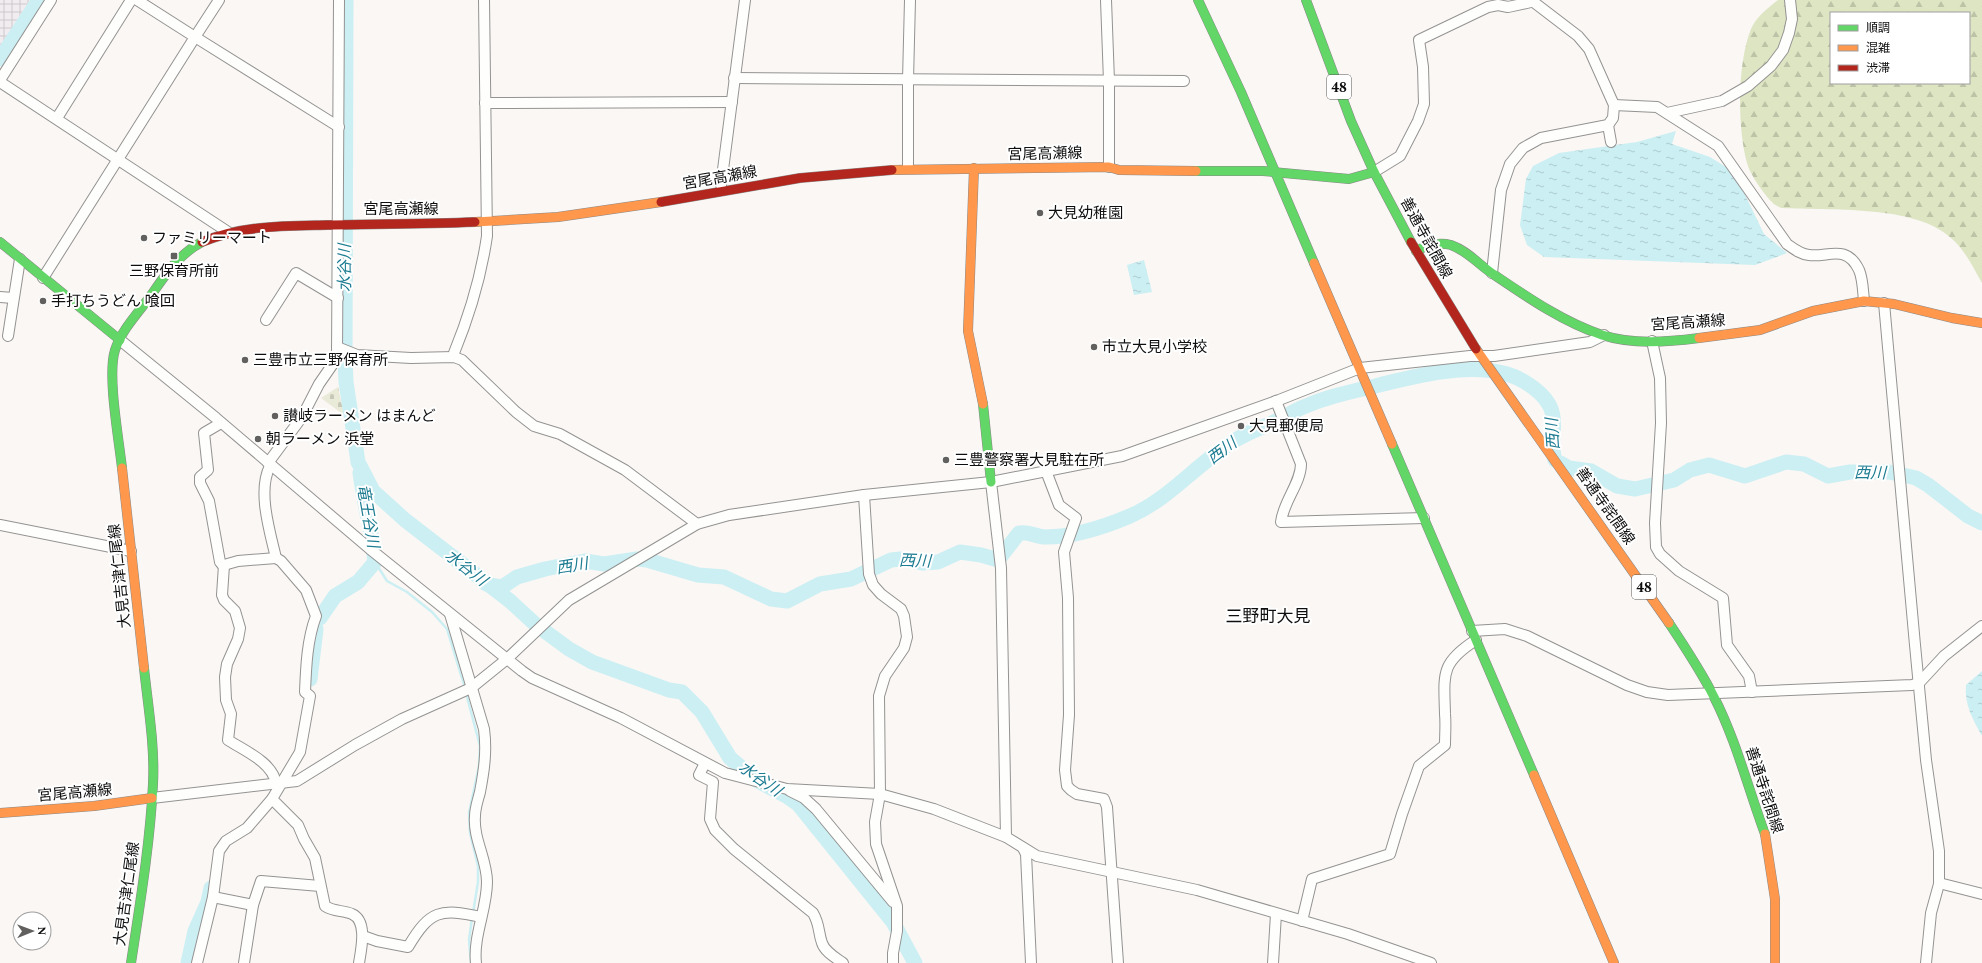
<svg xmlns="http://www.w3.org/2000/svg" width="1982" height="963" viewBox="0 0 1982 963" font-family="Spectral,'Noto Sans JP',serif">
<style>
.industrial{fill:url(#industrial-grid)}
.forest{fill:url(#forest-firs);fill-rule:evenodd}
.cemetery{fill:url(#cemetery-stones)}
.water{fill:url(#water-ripples)}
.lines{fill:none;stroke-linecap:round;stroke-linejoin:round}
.stream{stroke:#cbeff3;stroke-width:2.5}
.river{stroke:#cbeff3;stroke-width:15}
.street-casing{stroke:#949392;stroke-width:12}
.fast-casing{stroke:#8b8a88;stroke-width:10}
.slow-casing{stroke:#8b8a88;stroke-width:10}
.jam-casing{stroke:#8b8a88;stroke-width:10}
.street{stroke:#fefefd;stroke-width:10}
.fast{stroke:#63d668;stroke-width:9}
.slow{stroke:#ff974d;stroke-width:9}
.jam{stroke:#b3261e;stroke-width:9}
.poi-dot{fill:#61605e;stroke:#fff;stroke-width:1.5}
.labels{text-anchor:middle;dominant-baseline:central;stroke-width:4;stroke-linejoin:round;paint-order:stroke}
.shield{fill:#fff;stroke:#565656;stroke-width:1}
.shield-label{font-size:14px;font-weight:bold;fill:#0e0e0e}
.street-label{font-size:15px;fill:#0e0e0e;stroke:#fff}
.poi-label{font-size:15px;fill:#0e0e0e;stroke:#fff;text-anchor:start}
.water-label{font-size:16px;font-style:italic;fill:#1d7c91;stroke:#fff}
.quarter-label{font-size:17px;fill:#0e0e0e;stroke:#fff}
</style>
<defs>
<pattern id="industrial-grid" width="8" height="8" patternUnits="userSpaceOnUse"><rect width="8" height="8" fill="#f1ecf0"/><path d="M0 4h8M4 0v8" fill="none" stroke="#cdc9cd"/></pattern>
<pattern id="forest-firs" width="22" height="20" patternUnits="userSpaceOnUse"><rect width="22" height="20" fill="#dde5c3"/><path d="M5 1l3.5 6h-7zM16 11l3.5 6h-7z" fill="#bcc3a6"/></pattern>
<pattern id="cemetery-stones" width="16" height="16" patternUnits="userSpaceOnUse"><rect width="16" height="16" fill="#eaead8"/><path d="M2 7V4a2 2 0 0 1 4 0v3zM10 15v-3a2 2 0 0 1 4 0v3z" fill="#c8c8b8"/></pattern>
<pattern id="water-ripples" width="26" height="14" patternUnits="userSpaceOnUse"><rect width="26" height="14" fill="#cbeff3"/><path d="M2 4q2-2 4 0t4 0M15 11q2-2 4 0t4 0" fill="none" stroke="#adcccf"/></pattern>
</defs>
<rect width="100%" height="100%" fill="#faf7f4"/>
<polygon class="industrial" points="0,0 30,0 0,47"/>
<path class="forest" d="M1778,0H1982V283C1973,267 1965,250 1951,238C1914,204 1830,211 1782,208C1779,207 1774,205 1772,202C1765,196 1751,175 1748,166C1737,132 1737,63 1751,29C1756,17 1768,8 1778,0ZM1831,13H1969V83H1831Z"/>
<polygon class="cemetery" points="338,387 344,415 321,398"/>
<g class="water">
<polygon points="1676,131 1672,144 1710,157 1734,172 1764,234 1787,253 1755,265 1544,257 1527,245 1520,225 1526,179 1533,166 1559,153 1637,142"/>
<polygon points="1144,260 1152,292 1134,295 1127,265"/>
<path d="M1982,671V736C1973,720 1964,704 1966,685Z"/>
</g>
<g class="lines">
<g class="stream">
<polyline points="375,562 387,581 407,592 432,612 447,629 465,688"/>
<polyline points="466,693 480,746 479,766 469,813 470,833 478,866 478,882 473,913"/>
<polyline points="471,963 469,940 472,918"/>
</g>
<g class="river">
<polyline points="346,0 345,359 346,382 358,462 373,491 405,520 510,601 535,624 569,649 592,662 669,690 682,692 702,712 730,758 756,780 788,797 798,804 893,922 915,963"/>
<polyline points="0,59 39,0"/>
<path d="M486,584L502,587L517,577L545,569L585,561L604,564L637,559L647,560L698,575L724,577L771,599L787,601L820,584L851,579L891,560L901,559L922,563L938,562L960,552L981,555L998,560L1019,533C1029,531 1036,537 1046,537C1075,537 1104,527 1130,516C1171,498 1196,464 1234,441C1246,433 1261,428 1274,422C1285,417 1295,410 1306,406C1326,397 1349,392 1371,387C1411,377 1466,362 1507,374C1521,378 1540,390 1548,403C1559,419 1549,442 1555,460L1569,468L1591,471L1617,486L1635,489L1674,480L1690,470L1709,465L1745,476L1786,462L1804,464L1828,476L1850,472H1889L1916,478L1928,485L1968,516L1982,523"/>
<path d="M320,618L335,596L358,582L375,562C372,532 364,503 360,473"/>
<polyline points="310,679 316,629"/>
<polyline points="188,963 195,931 208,902 211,888"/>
</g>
<defs>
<g id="street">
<polyline points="219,0 195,37 339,127"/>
<polyline points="1106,0 1109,81 1109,167"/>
<polyline points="734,78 1184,81"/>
<polyline points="0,80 51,0"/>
<polyline points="0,82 228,232"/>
<polyline points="485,103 732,102"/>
<path d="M1614,105L1657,107L1718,146L1787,244C1794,249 1800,254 1809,255C1827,258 1846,243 1859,270C1863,279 1863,292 1864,301"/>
<polyline points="1667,113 1722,101 1748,86 1771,66 1783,50 1789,33 1792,19 1790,0"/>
<polyline points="57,118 131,0"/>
<polyline points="1608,125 1611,142"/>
<polyline points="908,168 908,80 910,0"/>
<polyline points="1374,172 1400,156 1418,121 1424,104 1423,67 1419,40 1488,7 1498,5 1508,7 1531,2"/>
<polyline points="721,185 745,0"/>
<polyline points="1492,273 1501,190 1510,164 1523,148 1541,138 1608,125 1613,118 1614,105 1589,49 1578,36 1531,0"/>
<polyline points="43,278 195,37 137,0"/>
<polyline points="0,297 13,298"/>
<polyline points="1884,303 1915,645 1926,760 1939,851 1939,884 1931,913 1926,963"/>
<polyline points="266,320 296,273 338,298"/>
<polyline points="8,336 20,259"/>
<polyline points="120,340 216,418 370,549 522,671 532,678 621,718 725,773 787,789 880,794 934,809 1006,837 1037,856 1197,890 1348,934 1431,963"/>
<polyline points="1652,341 1660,378 1661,423 1655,523 1656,547 1660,554 1679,571 1723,598 1727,645 1749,676 1752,692"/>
<polyline points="337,347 357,355 411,358 454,357 462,360 516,412 534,426 560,434 625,470 697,524"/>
<path d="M454,357V353C470,314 481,277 487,236L484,0"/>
<path d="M1276,401L1301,464C1301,483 1283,502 1281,522L1424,518"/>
<polyline points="221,423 204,433 208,470 200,477 200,483 209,501 220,562 224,567"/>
<polyline points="268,463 302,417 319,384 337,358 339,0"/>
<path d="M270,466C257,491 270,532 276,558L281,561L306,590L316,616C307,640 306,667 305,692L310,696L300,752L272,799L298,825L304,839L315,858L325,906C334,912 343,910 352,914C368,921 361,950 359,963"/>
<polyline points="1046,471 1059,505 1076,518 1064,552 1068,598 1069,715 1065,770 1067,786 1071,790 1077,794 1104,799 1107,807 1118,963"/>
<polyline points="991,482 1001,568 1006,837"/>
<polyline points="864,495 869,574 873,585 881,594 901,609 904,616 907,637 904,648 885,676 879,696 880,794 875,822 876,844 897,906 897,931 893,953 893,963"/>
<polyline points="0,525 131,551"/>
<path d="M276,558L238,561L224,565L222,595L224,600L235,611L240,628L238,639L227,664L225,677L226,700L231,714L228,740C245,751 272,762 276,783"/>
<path d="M450,614L484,729C487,751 484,771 480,792C478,800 475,808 475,816C473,839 487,859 487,882C487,909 473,936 476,963"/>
<polyline points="1472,631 1505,629 1527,636 1627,685 1647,692 1668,695 1912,685 1919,683 1944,656 1982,626"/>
<path d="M705,763L699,775L713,782L710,819L715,830L734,849L813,913C820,925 818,932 822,943C825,952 836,958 843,963"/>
<polyline points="790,791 804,798 816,809 893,902"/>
<polyline points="152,798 297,781 355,745 402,719 471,688 507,659 569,600 697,524 729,515 864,495 991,482 1122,456 1279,400 1360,368 1470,356 1494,356 1590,342 1604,335"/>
<polyline points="1023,848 1026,854 1031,963"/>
<polyline points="1939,883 1982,894"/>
<polyline points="213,897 219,851 226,841 247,828 272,799"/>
<path d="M1302,921L1312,879L1390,854L1402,814L1419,766L1445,745C1445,734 1446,724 1445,714C1444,674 1440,663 1476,640"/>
<path d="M363,936L377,941L408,947C430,910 440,908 481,917"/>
<polyline points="197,963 213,897 253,905"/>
<polyline points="244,963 253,905 261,881 320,886"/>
<polyline points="1273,963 1276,914"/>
</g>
<g id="fast">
<polyline points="1198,0 1241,92 1314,263"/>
<polyline points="1306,0 1351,121 1374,172 1411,242"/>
<polyline points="1196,171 1263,171 1349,179 1374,172"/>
<polyline points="0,242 120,340"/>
<path d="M1416,251C1427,245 1439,242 1451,245C1468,251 1479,265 1493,274C1527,297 1563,322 1602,335C1633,345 1667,342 1699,338"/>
<polyline points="983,404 991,482"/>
<polyline points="1392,444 1534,775"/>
<path d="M122,468C119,440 107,375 115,350C122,329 139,312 152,294C165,275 180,253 202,242"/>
<path d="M1669,623C1685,647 1701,671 1714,697C1736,740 1748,788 1765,834"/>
<path d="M131,963C140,904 150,844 153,784C155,746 148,706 144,668"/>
</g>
<g id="slow">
<polyline points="974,168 968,331 983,404"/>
<polyline points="892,170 1109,167 1119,170 1196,171"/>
<polyline points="475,222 558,217 661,202"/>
<polyline points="1314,263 1392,444"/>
<polyline points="1699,338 1760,330 1813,311 1864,301 1894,304 1952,318 1982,323"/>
<polyline points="1476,349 1669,623"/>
<polyline points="122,468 144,668"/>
<polyline points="1534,775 1614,963"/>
<polyline points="0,813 94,806 152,798"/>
<polyline points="1765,834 1775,899 1775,963"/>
</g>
<g id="jam">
<polyline points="661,202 800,178 892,170"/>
<path d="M202,242C243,225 284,226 328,225C377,224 426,224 475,222"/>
<polyline points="1411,242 1476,349"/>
</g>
</defs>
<use href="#street" class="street-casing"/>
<use href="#fast" class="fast-casing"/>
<use href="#slow" class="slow-casing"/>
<use href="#jam" class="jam-casing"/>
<use href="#street" class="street"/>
<use href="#fast" class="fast"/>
<use href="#slow" class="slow"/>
<use href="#jam" class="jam"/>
</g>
<g class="poi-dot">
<circle cx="1040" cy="213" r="4"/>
<circle cx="144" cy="238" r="4"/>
<rect x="170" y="252" width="8" height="8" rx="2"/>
<circle cx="43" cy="301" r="4"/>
<circle cx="1094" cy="347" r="4"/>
<circle cx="245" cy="360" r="4"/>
<circle cx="275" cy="416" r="4"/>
<circle cx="1241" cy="426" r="4"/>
<circle cx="258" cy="439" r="4"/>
<circle cx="946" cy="460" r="4"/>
</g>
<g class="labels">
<g class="shield">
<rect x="1327" y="75" width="24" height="24" rx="3"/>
<rect x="1632" y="575" width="24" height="24" rx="3"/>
</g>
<g class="shield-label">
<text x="1339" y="87">48</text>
<text x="1644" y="587">48</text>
</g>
<g class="street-label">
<text transform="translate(1045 154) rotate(-1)">宮尾高瀬線</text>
<text transform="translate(720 178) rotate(-10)">宮尾高瀬線</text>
<text x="401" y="209">宮尾高瀬線</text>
<text transform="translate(1426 238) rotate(61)">善通寺詫間線</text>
<text transform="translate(1688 323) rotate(-4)">宮尾高瀬線</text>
<text transform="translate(1605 506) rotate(55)">善通寺詫間線</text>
<text transform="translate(120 576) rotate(-96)">大見吉津仁尾線</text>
<text transform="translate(1764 790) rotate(72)">善通寺詫間線</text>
<text transform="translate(75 793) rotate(-5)">宮尾高瀬線</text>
<text transform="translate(127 894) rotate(-82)">大見吉津仁尾線</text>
</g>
<g class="poi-label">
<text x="1048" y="213">大見幼稚園</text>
<text x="152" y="238">ファミリーマート</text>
<text x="174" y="271" text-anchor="middle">三野保育所前</text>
<text x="51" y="301">手打ちうどん 喰回</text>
<text x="1102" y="347">市立大見小学校</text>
<text x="253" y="360">三豊市立三野保育所</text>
<text x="283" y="416">讃岐ラーメン はまんど</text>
<text x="1249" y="426">大見郵便局</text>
<text x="266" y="439">朝ラーメン 浜堂</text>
<text x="954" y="460">三豊警察署大見駐在所</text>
</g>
<g class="water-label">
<text transform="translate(345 268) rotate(-90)">水谷川</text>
<text transform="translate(1553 434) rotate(-94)">西川</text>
<text transform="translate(1222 451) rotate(-37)">西川</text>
<text transform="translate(1870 473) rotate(1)">西川</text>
<text transform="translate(368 516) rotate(80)">竜王谷川</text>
<text transform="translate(915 561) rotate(2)">西川</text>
<text transform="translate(572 566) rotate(-9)">西川</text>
<text transform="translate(466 568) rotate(38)">水谷川</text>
<text transform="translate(760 779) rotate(35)">水谷川</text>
</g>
<g class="quarter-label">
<text x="1268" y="617">三野町大見</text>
</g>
</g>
<rect x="1830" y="12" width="140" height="72" fill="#ffffff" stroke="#9f9f9f"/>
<rect x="1838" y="25" width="20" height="6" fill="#63d668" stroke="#9f9f9f"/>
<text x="1866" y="32" font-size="12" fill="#0e0e0e">順調</text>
<rect x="1838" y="45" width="20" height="6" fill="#ff974d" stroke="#9f9f9f"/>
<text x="1866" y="52" font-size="12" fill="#0e0e0e">混雑</text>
<rect x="1838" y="65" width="20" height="6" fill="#b3261e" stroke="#9f9f9f"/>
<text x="1866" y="72" font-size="12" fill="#0e0e0e">渋滞</text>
<g transform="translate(32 931) rotate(89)"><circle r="19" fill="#ffffff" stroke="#9f9f9f"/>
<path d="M0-3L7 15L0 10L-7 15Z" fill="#61605e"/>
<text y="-6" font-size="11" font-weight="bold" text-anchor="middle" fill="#0e0e0e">N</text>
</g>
</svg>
